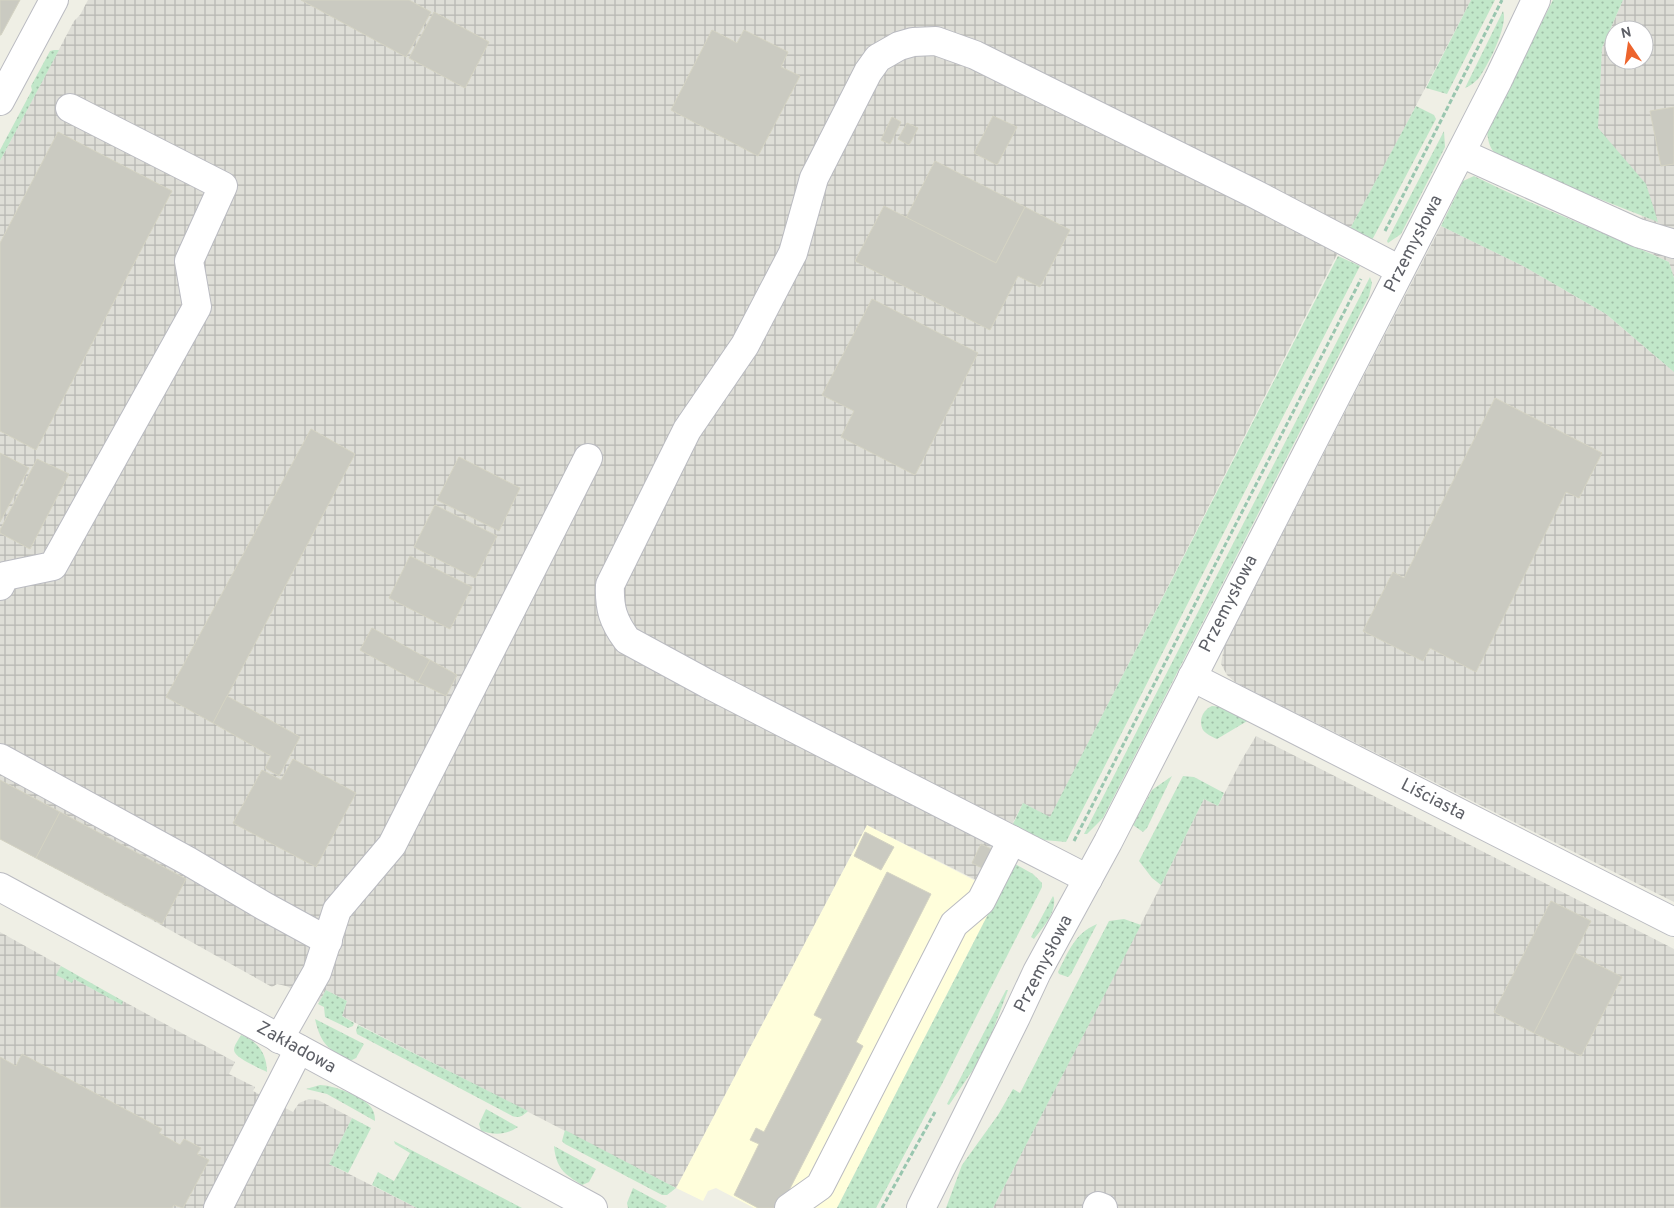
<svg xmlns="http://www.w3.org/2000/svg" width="1674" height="1208" viewBox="0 0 1674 1208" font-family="Overpass,sans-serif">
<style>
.commercial{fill:#fffedb}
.industrial{fill:url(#industrial-grid);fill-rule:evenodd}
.grass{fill:url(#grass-dots)}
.building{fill:#cacac1;stroke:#d4d3c3}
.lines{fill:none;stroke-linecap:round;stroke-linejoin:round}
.minor-casing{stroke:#babbc1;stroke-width:30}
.path{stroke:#99c6af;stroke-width:3;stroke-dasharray:5 2.5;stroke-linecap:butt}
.minor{stroke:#fff;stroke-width:28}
.labels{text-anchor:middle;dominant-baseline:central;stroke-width:4;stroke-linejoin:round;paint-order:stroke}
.street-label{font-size:18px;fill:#5d5f66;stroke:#fff}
</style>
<defs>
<pattern id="industrial-grid" width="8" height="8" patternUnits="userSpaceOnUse" patternTransform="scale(1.25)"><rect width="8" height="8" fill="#deded7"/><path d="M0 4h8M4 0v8" fill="none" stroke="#b7b7b2"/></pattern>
<pattern id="grass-dots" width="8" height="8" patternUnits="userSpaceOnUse" patternTransform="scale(1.25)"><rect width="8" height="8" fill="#c1e7c9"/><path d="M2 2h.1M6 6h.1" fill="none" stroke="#a0bea7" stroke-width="1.8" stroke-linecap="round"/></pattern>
</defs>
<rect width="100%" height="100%" fill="#efefe5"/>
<polygon class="commercial" points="867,825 999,893 837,1208 754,1208 716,1188 708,1191 703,1201 676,1188"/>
<g class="industrial">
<polygon points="88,0 1471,0 1396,144 1351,227 1050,818 1023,803 982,883 867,825 676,1188 342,1016 347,1001 326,990 319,1002 286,986 277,984 272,987 161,925 0,839 0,161 74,21 80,15"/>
<path d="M1623,0H1674V278L1669,262L1633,245L1642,216L1658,221L1597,128L1602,48ZM1614,30H1644V60H1614Z"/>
<polygon points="1441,226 1523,266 1606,314 1674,372 1674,902 1236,683 1227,675 1221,664 1224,647"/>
<polygon points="1256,736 1674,949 1674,1208 993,1208 1156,895 1204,799 1218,806 1241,761"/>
<polygon points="0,932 61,966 57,975 72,983 74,979 121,1004 123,1001 235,1062 229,1074 255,1087 253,1091 293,1112 299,1103 309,1099 318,1100 352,1118 329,1164 417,1208 0,1208"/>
</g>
<g class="grass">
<polygon points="1471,0 1495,0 1447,94 1426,88"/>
<path d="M1553,0H1623L1602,48L1598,128L1646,184L1658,222L1516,166C1497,156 1489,154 1487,131Z"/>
<path d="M1503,11C1509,25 1487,67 1478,79C1474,83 1470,86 1465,88Z"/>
<polygon points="54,50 59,50 0,161 0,150 32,90 31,86 50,51"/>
<polygon points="1416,106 1434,115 1436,119 1371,242 1350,232 1351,227"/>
<polygon points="1444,131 1445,147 1441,155 1401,234 1388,243 1387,241"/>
<path d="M1474,176C1538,208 1605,232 1669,262L1674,278V372L1606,314L1523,266L1441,226L1463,181Z"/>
<polygon points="1338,256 1360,266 1066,842 1044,840 1012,826 1023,803 1050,817"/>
<polygon points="1370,277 1372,283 1369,296 1103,818 1087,834 1084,834"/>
<path d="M1212,706L1224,707L1249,720L1217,739C1212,737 1206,734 1203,730C1198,720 1203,710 1212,706Z"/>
<polygon points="1172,776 1147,828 1143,832 1133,825 1152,790"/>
<polygon points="1183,776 1194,777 1224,793 1218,806 1204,799 1161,885 1152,878 1139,861"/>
<polygon points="1015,864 1033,874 1042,883 1042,887 942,1084 876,1208 837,1208 999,893"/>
<path d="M1053,896L1054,898C1056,914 1043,927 1034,939L1031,937Z"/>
<polygon points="1124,919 1141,925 993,1208 946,1208 962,1165 998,1115 1013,1089 1020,1093 1109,921"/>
<path d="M1097,924L1071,974L1068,977L1059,974L1058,972C1069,951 1074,934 1097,924Z"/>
<polygon points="61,966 123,1001 122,1005 74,979 72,983 56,975"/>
<polygon points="326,990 347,1001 342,1016 354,1023 353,1026 348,1028 325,1017 324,1007 318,1004"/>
<polygon points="1006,990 1008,990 992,1033 977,1064 949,1105 947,1104 948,1102"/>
<path d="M315,1019L364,1044L356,1058L350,1061C328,1049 321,1045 315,1019Z"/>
<path d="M358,1025L528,1111C518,1121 514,1117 503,1111L357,1034L356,1030Z"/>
<path d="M241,1035C258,1041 267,1054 267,1072C260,1068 234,1058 234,1050C234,1045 239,1039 241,1035Z"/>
<path d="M320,1085C333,1085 361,1096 370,1106C374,1111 375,1115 375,1121L327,1094L306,1089Z"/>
<path d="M486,1109L518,1127C506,1135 495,1135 481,1131L479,1124Z"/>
<polygon points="352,1118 371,1128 348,1173 329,1164"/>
<polygon points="565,1130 676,1188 667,1195 662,1195 565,1144 562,1141"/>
<polygon points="394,1141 522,1208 417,1208 372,1185 378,1172 394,1181 410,1153 395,1144"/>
<path d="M554,1146L596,1169L589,1182L582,1185C564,1174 556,1168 554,1146Z"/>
<polygon points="633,1188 667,1206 665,1208 628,1208 627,1203"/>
</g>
<g class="building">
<polygon points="0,0 20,0 1,35 0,35"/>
<polygon points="301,0 409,0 431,12 406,57"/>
<polygon points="434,12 489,42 465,88 409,58"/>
<polygon points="712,30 737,43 744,30 788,52 781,67 800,76 758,156 671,110"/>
<polygon points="1674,107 1674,164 1661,166 1650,111"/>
<polygon points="993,116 1017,127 997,165 974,153"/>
<polygon points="892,117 901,122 890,144 881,140"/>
<polygon points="907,123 918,128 909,145 898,139"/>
<polygon points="58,132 172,191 36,450 0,431 0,243"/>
<polygon points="935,161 1025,207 996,263 906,218"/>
<polygon points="884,206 996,263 1025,207 1070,230 1040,287 1018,276 990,330 855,261"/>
<polygon points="872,299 978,353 915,475 841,437 854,411 822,395"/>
<polygon points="1495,398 1602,453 1579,498 1566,492 1476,672 1430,648 1423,661 1363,631 1393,572 1404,578"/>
<polygon points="311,429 355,454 213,723 166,697"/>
<polygon points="0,453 29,468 0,522"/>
<polygon points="459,457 520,488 499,531 437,500"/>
<polygon points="37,459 69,474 30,549 0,533 0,530"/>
<polygon points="435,505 497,536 475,578 414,547"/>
<polygon points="410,556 472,587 450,629 389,598"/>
<polygon points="372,628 430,660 418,682 360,650"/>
<polygon points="430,660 457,675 446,696 418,682"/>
<polygon points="227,696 300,737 279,776 265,768 271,756 213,723"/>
<polygon points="293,759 356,793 316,867 233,823 262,770 281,780"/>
<polygon points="0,780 60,812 36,858 0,839"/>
<polygon points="60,812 186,879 162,924 36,858"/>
<polygon points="865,832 894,847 881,870 854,856"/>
<polygon points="981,844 997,852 988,871 972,863"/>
<polygon points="887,872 931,894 856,1042 863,1046 780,1208 758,1208 734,1195 759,1144 750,1140 756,1128 764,1132 822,1019 814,1015"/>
<polygon points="1551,901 1591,921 1534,1033 1494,1012"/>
<polygon points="1575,953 1622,977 1581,1056 1534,1033"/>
<polygon points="22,1054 162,1129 159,1133 180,1145 184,1139 201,1148 197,1154 209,1160 183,1208 174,1205 172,1208 0,1208 0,1057 16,1066"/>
</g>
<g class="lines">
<defs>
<g id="minor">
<polyline points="0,101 54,0"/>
<polyline points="1461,153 1638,233 1674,244"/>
<polyline points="0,586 5,576 53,566 197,307 189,261 223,186 70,108"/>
<polyline points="1192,677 1674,922"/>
<polyline points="0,758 188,861 264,906 328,941"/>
<path d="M1088,879L708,684L627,640C613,621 609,608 610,585L687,430L745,345L793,253L814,178L868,72L878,58L899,46L913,42L936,41L975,55L1255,194L1400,270"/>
<polyline points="0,887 593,1208"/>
<polyline points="279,1039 317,972 337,910 392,845 588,458"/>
<polyline points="218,1208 299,1049"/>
<polyline points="789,1208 820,1186 954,924 981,901 1012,840"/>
<polyline points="921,1208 1016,1017 1037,972 1108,842 1498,80 1536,0"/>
<polyline points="1097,1208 1098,1206 1103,1208"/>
</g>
</defs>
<use href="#minor" class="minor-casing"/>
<g class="path">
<polyline points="1385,231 1502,0"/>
<polyline points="1074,841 1361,279"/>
<polyline points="882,1208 935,1112"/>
</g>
<use href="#minor" class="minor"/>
</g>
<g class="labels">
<g class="street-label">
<text transform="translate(1414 244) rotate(-63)">Przemysłowa</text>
<text transform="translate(1229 604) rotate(-63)">Przemysłowa</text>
<text transform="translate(1433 800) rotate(27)">Liściasta</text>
<text transform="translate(1044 964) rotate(-63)">Przemysłowa</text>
<text transform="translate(296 1048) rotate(29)">Zakładowa</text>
</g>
</g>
<g transform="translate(1629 45) rotate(347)"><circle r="24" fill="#ffffff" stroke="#bebfc2"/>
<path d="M0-4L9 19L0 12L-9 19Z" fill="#ed642d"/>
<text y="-8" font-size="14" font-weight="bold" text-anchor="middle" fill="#5d5f66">N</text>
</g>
</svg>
